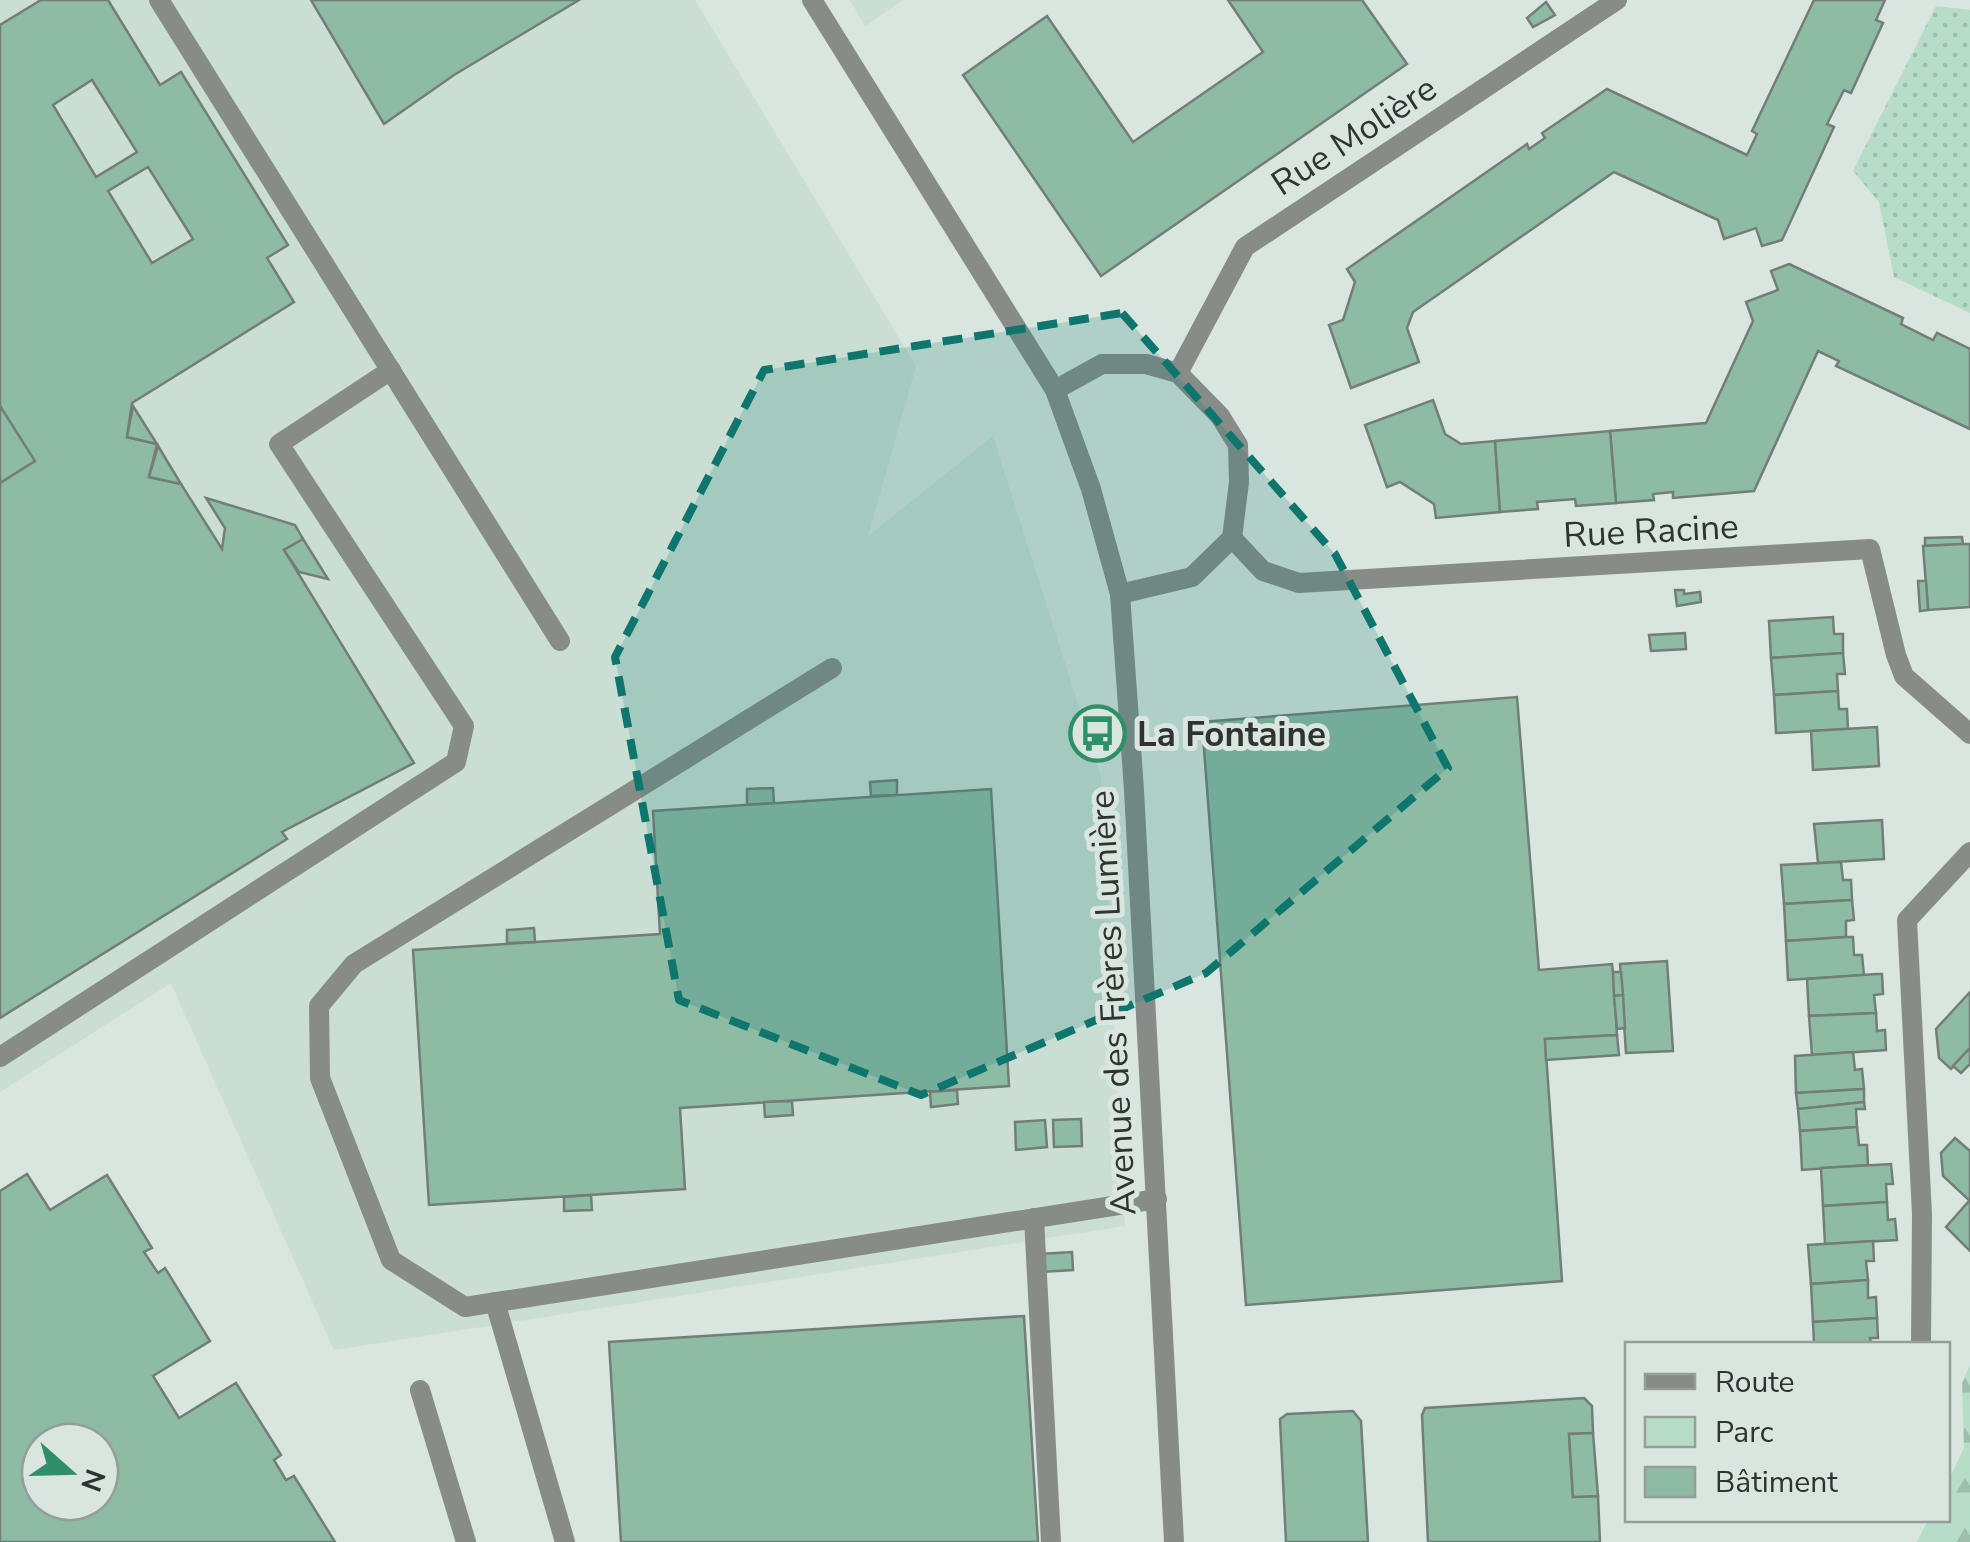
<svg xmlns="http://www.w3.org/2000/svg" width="1970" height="1542" viewBox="0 0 1970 1542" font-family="'Nunito Sans',sans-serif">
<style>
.built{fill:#caded3}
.green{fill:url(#green-dots)}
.forest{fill:url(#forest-firs)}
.building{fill:#8dbba4;stroke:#747e79;stroke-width:2.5;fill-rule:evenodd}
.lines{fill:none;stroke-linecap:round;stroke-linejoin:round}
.service{stroke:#878c89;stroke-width:20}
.minor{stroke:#878c89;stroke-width:20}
.marked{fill:#0f766e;fill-opacity:0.2;stroke:#0f766e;stroke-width:8;stroke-dasharray:20 12;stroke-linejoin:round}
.labels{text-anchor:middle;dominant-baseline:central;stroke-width:10;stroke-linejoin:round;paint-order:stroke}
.street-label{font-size:35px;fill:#2f3331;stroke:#d9e5df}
.poi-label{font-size:35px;font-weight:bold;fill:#2f3331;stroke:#d9e5df;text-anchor:start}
</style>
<defs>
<pattern id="green-dots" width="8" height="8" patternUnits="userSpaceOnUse" patternTransform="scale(2.5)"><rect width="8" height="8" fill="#b7ddc9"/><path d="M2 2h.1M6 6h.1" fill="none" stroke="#9ebead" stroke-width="1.8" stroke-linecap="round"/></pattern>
<pattern id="forest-firs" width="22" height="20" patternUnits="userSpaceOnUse" patternTransform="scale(2.5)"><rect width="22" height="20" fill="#b7ddc9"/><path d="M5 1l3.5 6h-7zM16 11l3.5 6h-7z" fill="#9ebead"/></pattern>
</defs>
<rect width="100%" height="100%" fill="#d9e5df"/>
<g class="built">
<polygon points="0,0 695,0 916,366 868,536 993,436 1101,777 1125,1226 334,1350 171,983 0,1092"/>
<polygon points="850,0 903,0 865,26"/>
</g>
<polygon class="green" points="1936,6 1970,10 1970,313 1894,277 1879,202 1853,171"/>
<polygon class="forest" points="1970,1365 1970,1542 1917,1542 1928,1520 1948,1520 1948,1481 1964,1448 1962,1383"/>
<g class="building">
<path d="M41,0H108L160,85L181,72L288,245L267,258L294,302L132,403L127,437L157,444L149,477L181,484L222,549L225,528L206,498L295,525L303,539L284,550L414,763L282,832L287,839L0,1018V25ZM92,80L137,152L96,177L53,105ZM148,167L193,239L152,263L108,191Z"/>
<polygon points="311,0 579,0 454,75 384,124"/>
<polygon points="1228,0 1362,0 1407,64 1101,276 963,75 1047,16 1133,142 1263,52"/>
<polygon points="1814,0 1885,0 1876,20 1883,23 1851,93 1844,90 1827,124 1834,127 1782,240 1762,246 1756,228 1724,239 1718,220 1614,172 1413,312 1407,328 1419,362 1351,388 1329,325 1343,320 1355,282 1347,269 1527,144 1529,149 1545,138 1542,133 1607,89 1747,155 1757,134 1752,131"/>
<polygon points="1546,2 1555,15 1533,27 1527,18"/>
<polygon points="1789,264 1903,318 1901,324 1933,340 1937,333 1970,349 1970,429 1836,366 1839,361 1818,351 1754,491 1673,498 1673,492 1653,494 1654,500 1616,503 1610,431 1706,423 1753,321 1746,302 1778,290 1771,271"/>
<polygon points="1433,400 1445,434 1461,444 1495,441 1500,512 1436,518 1434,504 1400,482 1387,487 1365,425"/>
<polygon points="0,406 35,461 0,483"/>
<polygon points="133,406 157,444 127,437"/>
<polygon points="1610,431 1616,503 1576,506 1575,499 1537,502 1538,509 1500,512 1495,441"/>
<polygon points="158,446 181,484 149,477"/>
<polygon points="1962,537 1963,544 1925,546 1925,538"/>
<polygon points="303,539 328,579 299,572 284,550"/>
<polygon points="1963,544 1970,544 1970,607 1928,610 1923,546"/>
<polygon points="1918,581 1926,581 1928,610 1920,611"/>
<polygon points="1675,590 1684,590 1684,594 1700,592 1701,602 1677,606"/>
<polygon points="1833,617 1834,634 1843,634 1843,653 1771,658 1769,621"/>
<polygon points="1685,633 1686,649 1651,651 1649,635"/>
<polygon points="1843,653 1845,674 1837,674 1838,691 1774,695 1771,658"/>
<polygon points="1838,691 1839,709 1847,709 1848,729 1776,733 1774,695"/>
<polygon points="1517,697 1539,970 1612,964 1613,972 1617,1035 1545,1039 1562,1281 1246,1305 1202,722"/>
<polygon points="1877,727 1879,766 1813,770 1811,731"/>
<polygon points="897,780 897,795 871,796 870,782"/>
<polygon points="773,788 774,803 747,805 747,789"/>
<polygon points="991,789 1009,1086 680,1108 685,1189 429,1205 413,950 660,934 653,811"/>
<polygon points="1882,820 1884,859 1818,863 1814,824"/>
<polygon points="1841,862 1843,880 1851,880 1852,900 1784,904 1781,865"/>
<polygon points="1852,900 1854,920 1846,921 1846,937 1786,941 1784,904"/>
<polygon points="534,928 535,942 507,943 507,930"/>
<polygon points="1846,937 1853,937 1854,955 1862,955 1864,975 1788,980 1786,941"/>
<polygon points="1667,961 1673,1051 1626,1053 1620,964"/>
<polygon points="1613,972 1621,972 1623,995 1614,996"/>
<polygon points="1876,974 1882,974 1883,994 1874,995 1876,1013 1809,1016 1807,979"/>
<polygon points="1970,992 1970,1048 1951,1069 1939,1058 1936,1029"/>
<polygon points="1623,995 1625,1028 1617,1029 1614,996"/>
<polygon points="1876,1013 1877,1031 1885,1030 1886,1050 1812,1055 1809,1016"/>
<polygon points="1617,1035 1619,1055 1546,1060 1545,1039"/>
<polygon points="1970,1048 1970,1064 1961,1073 1953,1066"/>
<polygon points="1853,1052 1855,1070 1862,1069 1864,1089 1796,1093 1795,1056"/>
<polygon points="1864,1089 1864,1102 1798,1109 1796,1093"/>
<polygon points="957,1090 958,1104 931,1107 930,1092"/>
<polygon points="792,1101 793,1115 765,1117 764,1102"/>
<polygon points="1864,1102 1865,1109 1856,1109 1857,1127 1800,1131 1798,1109"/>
<polygon points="1081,1119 1082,1146 1054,1147 1053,1120"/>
<polygon points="1045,1120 1047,1147 1016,1150 1015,1122"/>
<polygon points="1857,1127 1859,1145 1867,1145 1868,1165 1802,1170 1800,1131"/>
<polygon points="1955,1138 1970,1151 1970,1201 1943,1176 1941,1153"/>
<polygon points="1891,1164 1893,1184 1886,1184 1887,1202 1823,1206 1821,1168"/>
<path d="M27,1174L50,1210L107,1175L152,1248L144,1252L158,1273L165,1268L210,1341L153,1376L179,1418L236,1383L281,1455L274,1460L286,1480L294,1476L335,1542H0V1191ZM40,1442H100V1502H40Z"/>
<polygon points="591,1195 592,1210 564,1211 564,1197"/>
<polygon points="1969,1201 1970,1201 1970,1251 1946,1227"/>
<polygon points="1887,1202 1888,1220 1895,1219 1897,1240 1825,1244 1823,1206"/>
<polygon points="1873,1241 1874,1261 1866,1261 1868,1280 1811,1284 1808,1245"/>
<polygon points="1072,1252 1073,1270 1041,1272 1040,1254"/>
<polygon points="1868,1280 1868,1298 1876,1297 1877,1318 1813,1322 1811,1284"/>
<polygon points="1024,1316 1038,1542 621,1542 609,1342"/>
<polygon points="1877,1318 1878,1338 1870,1338 1871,1344 1814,1344 1813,1322"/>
<polygon points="1584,1398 1592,1406 1593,1433 1569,1434 1573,1497 1598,1496 1600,1542 1428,1542 1422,1415 1425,1408"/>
<polygon points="1353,1411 1361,1421 1368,1542 1286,1542 1280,1419 1287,1414"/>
<polygon points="1593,1433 1598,1496 1573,1497 1569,1434"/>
</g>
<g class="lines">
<g class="service">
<polyline points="159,0 560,641"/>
<polyline points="832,668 354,964 319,1006 320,1078 391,1260 465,1307 1157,1199"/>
<polyline points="0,1057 456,762 464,726 279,444 391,370"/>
<polyline points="1034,1218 1051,1542"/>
<polyline points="495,1302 565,1542"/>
<polyline points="420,1390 466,1542"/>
</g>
<g class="minor">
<polyline points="812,0 1055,390 1091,489 1120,594 1134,790 1174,1542"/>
<polyline points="1178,373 1245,247 1617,0"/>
<polyline points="1055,390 1102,364 1146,364 1178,373 1220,416 1238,445 1239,482 1232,538 1192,577 1120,594"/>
<polyline points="1232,538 1263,571 1299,583 1870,549 1896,655 1904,676 1970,734"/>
<polyline points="1921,1344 1922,1214 1907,920 1970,852"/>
</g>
</g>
<path class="marked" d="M1122,313L1335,554L1448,768L1206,973L921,1095L679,1000L615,657L764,370Z"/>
<defs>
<symbol id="bus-ring" viewBox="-11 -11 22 22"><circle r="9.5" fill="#d9e5df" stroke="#2e8f69" stroke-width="1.5"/><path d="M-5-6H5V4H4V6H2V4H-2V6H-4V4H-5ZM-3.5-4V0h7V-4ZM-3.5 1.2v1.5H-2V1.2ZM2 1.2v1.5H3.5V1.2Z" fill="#2e8f69"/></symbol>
</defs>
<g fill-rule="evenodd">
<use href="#bus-ring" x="1066" y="702" width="63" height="63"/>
</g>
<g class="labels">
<g class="street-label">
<text transform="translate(1354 136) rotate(-33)">Rue Molière</text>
<text transform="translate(1651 531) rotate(-3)">Rue Racine</text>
<text transform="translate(1113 1003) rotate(-93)">Avenue des Frères Lumière</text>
</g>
<g class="poi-label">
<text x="1137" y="734">La Fontaine</text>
</g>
</g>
<rect x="1625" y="1342" width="325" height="180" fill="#d9e5df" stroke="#959e99" stroke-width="2.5"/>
<rect x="1645" y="1374" width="50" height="15" fill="#878c89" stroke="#959e99" stroke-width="2.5"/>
<text x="1715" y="1392" font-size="30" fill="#2f3331">Route</text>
<rect x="1645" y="1417" width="50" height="30" fill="#b7ddc9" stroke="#959e99" stroke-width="2.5"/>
<text x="1715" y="1442" font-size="30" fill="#2f3331">Parc</text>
<rect x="1645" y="1467" width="50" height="30" fill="#8dbba4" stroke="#959e99" stroke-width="2.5"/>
<text x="1715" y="1492" font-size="30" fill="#2f3331">Bâtiment</text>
<g transform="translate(70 1472) rotate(110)"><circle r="48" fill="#d9e5df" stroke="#959e99" stroke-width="2.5"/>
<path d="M0-8L18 38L0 25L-18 38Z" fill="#2e8f69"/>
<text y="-15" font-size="28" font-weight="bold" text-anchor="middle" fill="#2f3331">N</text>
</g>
</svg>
